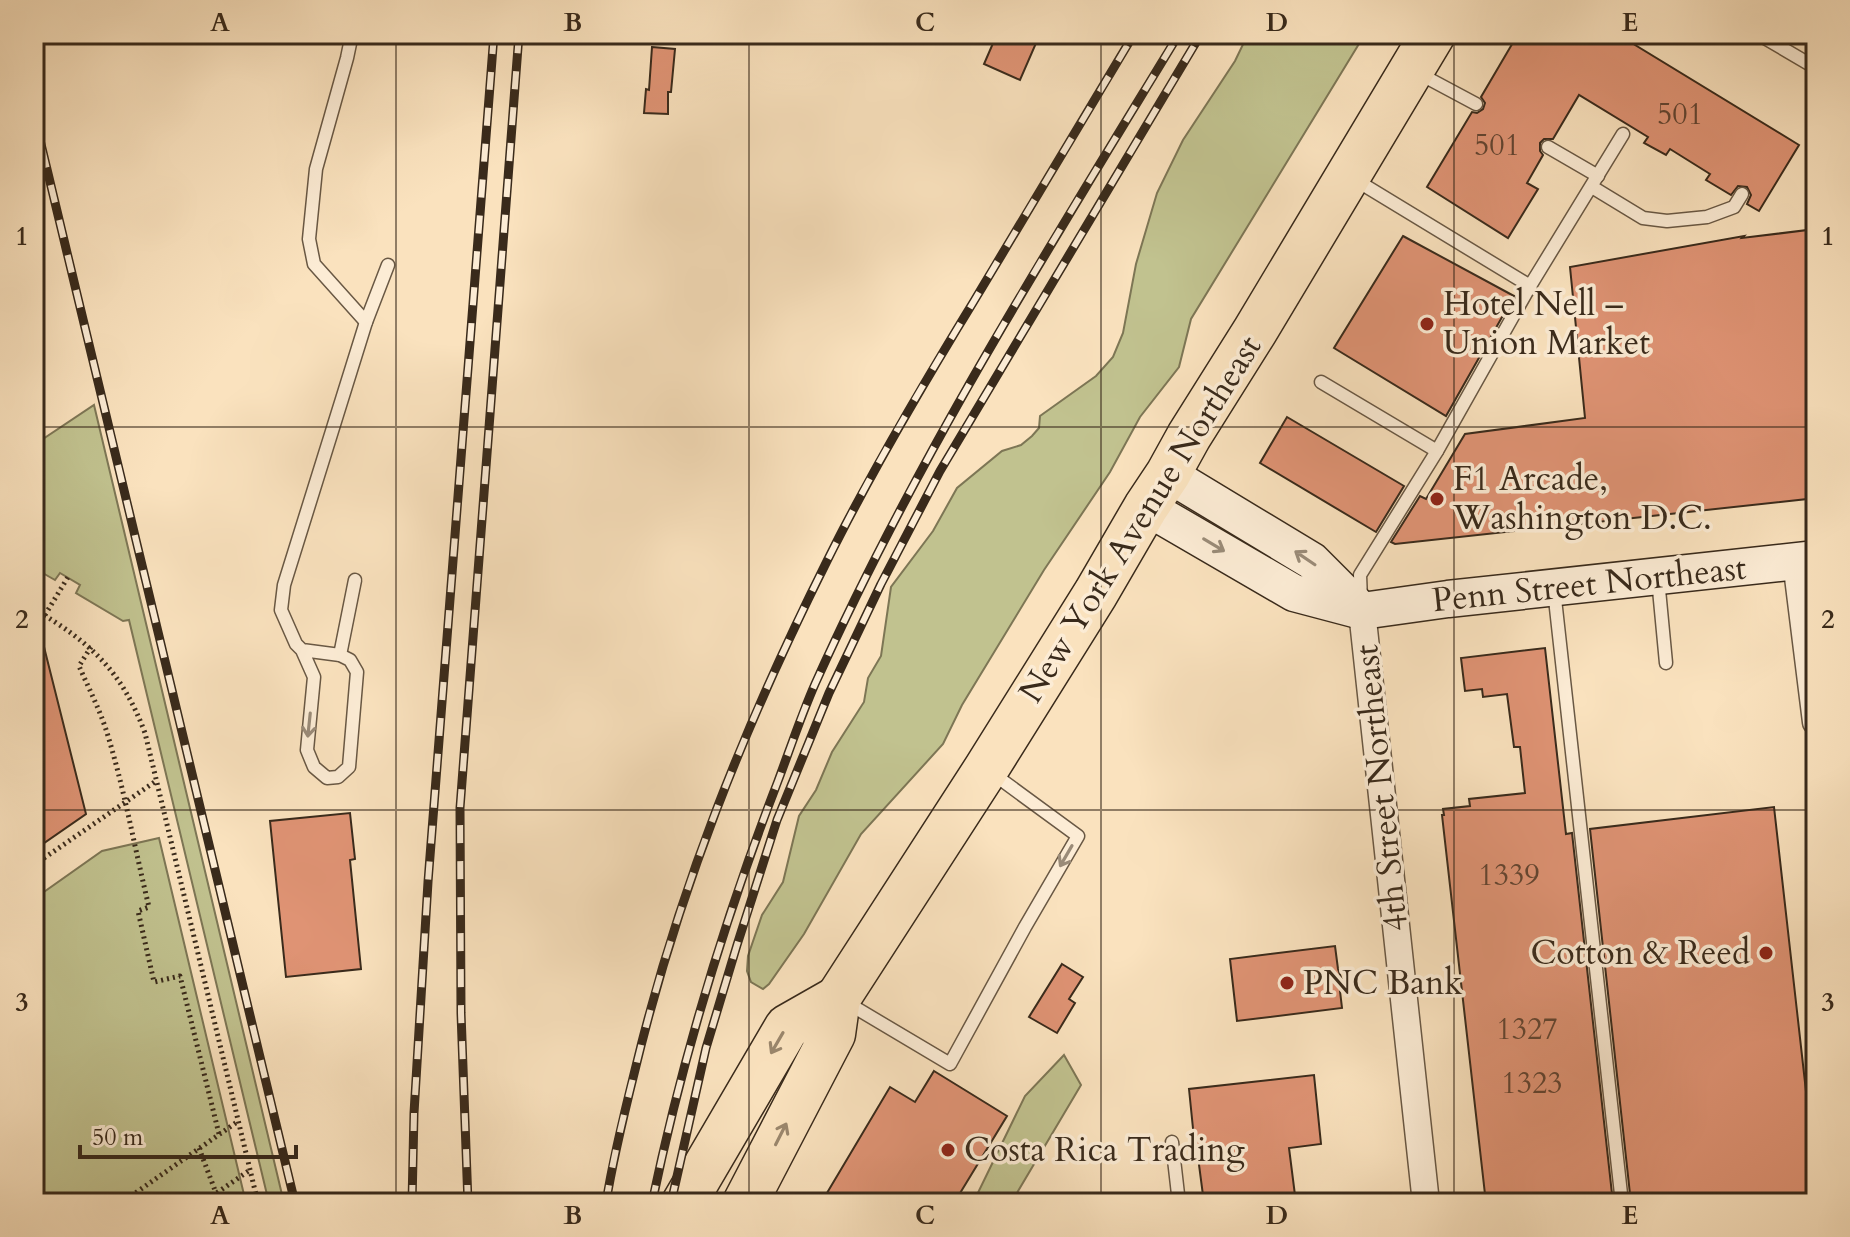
<svg xmlns="http://www.w3.org/2000/svg" width="1850" height="1237" viewBox="0 0 1850 1237" font-family="Cardo,serif">
<style>
.green{fill:#c1c28f;stroke:#7d7655;stroke-width:2}
.building{fill:#df9374;stroke:#392a1b;stroke-width:2}
.lines{fill:none;stroke-linecap:round;stroke-linejoin:round}
.lane-casing{stroke:#695844;stroke-width:15}
.street-casing{stroke:#695844;stroke-width:29}
.secondary-casing{stroke:#392a1b;stroke-width:39}
.highway-casing{stroke:#392a1b;stroke-width:47}
.path{stroke:#392a1b;stroke-width:5;stroke-dasharray:2 4;stroke-linecap:butt}
.lane{stroke:#fcecd5;stroke-width:12}
.street{stroke:#fcecd5;stroke-width:26}
.secondary{stroke:#fcecd5;stroke-width:36}
.highway{stroke:#fae2be;stroke-width:44}
.rail-casing{stroke:#392a1b;stroke-width:9}
.rail{stroke:#fcecd5;stroke-width:6;stroke-dasharray:18;stroke-linecap:butt}
.oneway{stroke:#9a8b78}
.oneway2{stroke:#9a866c}
.grid{fill:none;stroke:#392a1b;stroke-width:2;stroke-opacity:0.55}
.poi-dot{fill:#8f2418;stroke:#fcecd5;stroke-width:3}
.labels{text-anchor:middle;dominant-baseline:central;stroke-width:7;stroke-linejoin:round;paint-order:stroke}
.number-label{font-size:30px;fill:#624431}
.poi-label{font-size:34px;fill:#392a1b;stroke:#fcecd5;text-anchor:start}
.street-label{font-size:34px;fill:#392a1b;stroke:#fcecd5}
.neatline{fill:none;stroke:#392a1b;stroke-width:3}
.grid-label{font-size:26px;text-anchor:middle;font-weight:bold;fill:#392a1b}
</style>
<rect width="100%" height="100%" fill="#fae2be"/>
<filter id="stains"><feTurbulence type="fractalNoise" baseFrequency=".0025" numOctaves="4"/><feColorMatrix values="0 0 0 0 .2 0 0 0 0 .09 0 0 0 0 .02 0 0 0 .5 -.17"/></filter>
<radialGradient id="worn" r=".72"><stop offset=".6" stop-color="#630" stop-opacity="0"/><stop offset="1" stop-color="#630" stop-opacity=".3"/></radialGradient>
<g class="green">
<polygon points="1248,34 1365,34 1191,319 1179,367 1140,417 1110,472 1044,570 962,705 943,744 861,834 804,934 769,984 763,989 751,982 747,971 748,956 762,915 783,882 799,816 816,790 832,752 864,702 868,678 881,656 891,587 933,531 957,488 1002,451 1021,445 1032,436 1039,428 1040,416 1096,376 1113,357 1123,333 1136,264 1157,193 1183,140 1235,61"/>
<polygon points="94,405 284,1203 269,1203 129,620 123,621 76,593 80,585 60,573 55,580 34,568 34,445"/>
<polygon points="159,838 246,1203 34,1203 34,899 102,851"/>
<polygon points="1064,1055 1081,1085 1011,1203 973,1203 1025,1096"/>
</g>
<g class="building">
<polygon points="997,34 1040,34 1020,80 984,64"/>
<polygon points="1518,34 1617,34 1799,145 1759,211 1747,204 1751,195 1747,187 1738,186 1731,195 1706,180 1710,174 1670,149 1666,155 1644,143 1648,137 1579,95 1553,139 1544,139 1540,143 1540,151 1543,155 1527,183 1538,189 1508,238 1427,187 1472,112 1477,113 1483,109 1485,103 1481,97"/>
<polygon points="652,47 675,49 671,92 668,92 668,114 644,113 646,89 649,90"/>
<polygon points="1816,229 1816,498 1395,544 1391,542 1420,496 1426,499 1465,434 1585,418 1570,267 1744,236 1742,238"/>
<polygon points="1403,236 1514,296 1446,416 1334,348"/>
<polygon points="1287,417 1404,486 1376,532 1260,463"/>
<polygon points="42,639 86,814 34,850 34,640"/>
<polygon points="1545,648 1566,834 1572,833 1613,1203 1486,1203 1442,815 1444,815 1443,809 1470,806 1469,799 1525,793 1520,747 1514,747 1507,694 1483,697 1482,689 1465,691 1461,658"/>
<polygon points="1774,807 1816,1180 1816,1203 1631,1203 1590,829"/>
<polygon points="350,813 355,859 350,860 361,969 286,977 270,821"/>
<polygon points="1335,946 1338,969 1342,980 1340,991 1342,1008 1237,1021 1230,959"/>
<polygon points="1062,964 1083,977 1069,999 1075,1003 1057,1033 1029,1017"/>
<polygon points="934,1071 1007,1116 954,1203 821,1203 890,1087 915,1102"/>
<polygon points="1314,1075 1321,1144 1289,1148 1296,1203 1204,1203 1198,1157 1196,1158 1189,1089"/>
</g>
<g class="lines">
<defs>
<g id="lane">
<polyline points="352,34 347,58 316,169 309,239 314,264 366,322"/>
<polyline points="1758,34 1816,68"/>
<polyline points="1418,73 1476,104"/>
<polyline points="1548,147 1598,176"/>
<polyline points="1354,179 1530,286 1437,451 1360,575 1361,600"/>
<polyline points="1592,187 1643,218 1667,221 1707,217 1734,207 1742,194"/>
<polyline points="1530,286 1623,134"/>
<polyline points="34,375 37,373"/>
<polyline points="1321,382 1437,451"/>
<polyline points="1658,579 1666,663"/>
<polyline points="1554,590 1622,1203"/>
<polyline points="302,650 340,655 350,660 357,672 349,767 338,777 327,778 314,767 307,750 314,677 302,650 296,644 281,610 284,585 366,322 388,265"/>
<polyline points="340,655 355,580"/>
<polyline points="844,1001 950,1064 1025,927 1078,836 992,773"/>
<polyline points="1172,1142 1179,1203"/>
</g>
<g id="street">
<polyline points="1796,561 1816,722"/>
<polyline points="1362,611 1426,1203"/>
</g>
<g id="secondary">
<polyline points="1168,474 1312,561 1361,610"/>
<polyline points="1146,507 1294,593 1362,611 1448,599 1816,559"/>
</g>
<g id="highway">
<polyline points="684,1203 787,1027 838,998"/>
<polyline points="745,1203 833,1034 838,998 986,769 1096,593 1146,507 1168,474 1189,436 1255,331 1433,34"/>
</g>
</defs>
<use href="#lane" class="lane-casing"/>
<use href="#street" class="street-casing"/>
<use href="#secondary" class="secondary-casing"/>
<use href="#highway" class="highway-casing"/>
<g class="path">
<path d="M34,609C90,642 122,671 145,733L258,1203"/>
<polyline points="45,615 68,577"/>
<path d="M91,647L79,666C89,689 101,712 108,736C125,792 135,850 149,907L138,911L154,982L180,976L219,1134"/>
<polyline points="34,865 156,781"/>
<polyline points="199,1148 216,1193"/>
<polyline points="121,1203 237,1122"/>
<polyline points="202,1203 250,1170"/>
</g>
<use href="#lane" class="lane"/>
<use href="#street" class="street"/>
<use href="#secondary" class="secondary"/>
<use href="#highway" class="highway"/>
<defs>
<g id="rail">
<polyline points="34,115 295,1203"/>
<polyline points="412,1203 414,1113 428,882 494,34"/>
<polyline points="468,1203 461,1013 460,808 519,34"/>
<path d="M606,1203C613,1158 624,1114 635,1070C678,891 745,725 827,561C871,472 922,386 974,301C1027,212 1081,123 1134,34"/>
<path d="M652,1203C682,1059 725,918 778,781C790,749 801,716 815,684C917,457 1050,246 1179,34"/>
<polyline points="671,1203 706,1048 737,945 777,820 829,693 881,584 940,471 1201,34"/>
</g>
</defs>
<use href="#rail" class="rail-casing"/>
<use href="#rail" class="rail"/>
</g>
<defs><path id="oneway-shaft" d="M-6 0H5M1.5-3L5.5 0L1.5 3" fill="none" stroke-width="1.6" stroke-linecap="round" stroke-linejoin="round" transform="scale(2)"/></defs>
<g class="oneway">
<use href="#oneway-shaft" transform="translate(1214 545) rotate(31)"/>
<use href="#oneway-shaft" transform="translate(1305 558) rotate(-146)"/>
<use href="#oneway-shaft" transform="translate(309 725) rotate(96)"/>
<use href="#oneway-shaft" transform="translate(1066 856) rotate(120)"/>
</g>
<g class="oneway2">
<use href="#oneway-shaft" transform="translate(777 1043) rotate(120)"/>
<use href="#oneway-shaft" transform="translate(781 1134) rotate(-63)"/>
</g>
<path class="grid" d="M396,34V1203M749,34V1203M1101,34V1203M1454,34V1203M34,427H1816M34,810H1816"/>
<g class="poi-dot">
<circle cx="1427" cy="324" r="8"/>
<circle cx="1437" cy="499" r="8"/>
<circle cx="1766" cy="953" r="8"/>
<circle cx="1287" cy="983" r="8"/>
<circle cx="948" cy="1150" r="8"/>
</g>
<g class="labels">
<g class="number-label">
<text x="1680" y="114">501</text>
<text x="1497" y="145">501</text>
<text x="1509" y="875">1339</text>
<text x="1527" y="1029">1327</text>
<text x="1532" y="1083">1323</text>
</g>
<g class="poi-label">
<text x="1443" y="304">Hotel Nell –<tspan x="1443" dy="39">Union Market</tspan></text>
<text x="1453" y="479">F1 Arcade,<tspan x="1453" dy="39">Washington D.C.</tspan></text>
<text x="1750" y="953" text-anchor="end">Cotton &amp; Reed</text>
<text x="1303" y="983">PNC Bank</text>
<text x="964" y="1150">Costa Rica Trading</text>
</g>
<g class="street-label">
<text transform="translate(1140 519) rotate(-58)">New York Avenue Northeast</text>
<text transform="translate(1589 584) rotate(-6)">Penn Street Northeast</text>
<text transform="translate(1381 788) rotate(-96)">4th Street Northeast</text>
</g>
</g>
<rect width="1850" height="1237" fill="none" stroke="#fae2be" stroke-width="88"/>
<path d="M80 1145v12h216v-12" fill="none" stroke="#392a1b" stroke-width="4"/>
<text x="92" y="1145" font-size="24" fill="#392a1b" stroke="#fcecd5" stroke-width="6" paint-order="stroke">50 m</text>
<rect x="44" y="44" width="1762" height="1149" class="neatline"/>
<g class="grid-label">
<text x="220" y="31">A</text>
<text x="573" y="31">B</text>
<text x="925" y="31">C</text>
<text x="1277" y="31">D</text>
<text x="1630" y="31">E</text>
<text x="22" y="245">1</text>
<text x="1828" y="245">1</text>
<text x="22" y="628">2</text>
<text x="1828" y="628">2</text>
<text x="22" y="1011">3</text>
<text x="1828" y="1011">3</text>
<text x="220" y="1224">A</text>
<text x="573" y="1224">B</text>
<text x="925" y="1224">C</text>
<text x="1277" y="1224">D</text>
<text x="1630" y="1224">E</text>
</g>
<rect width="100%" height="100%" filter="url(#stains)"/>
<rect width="100%" height="100%" fill="url(#worn)"/>
</svg>
